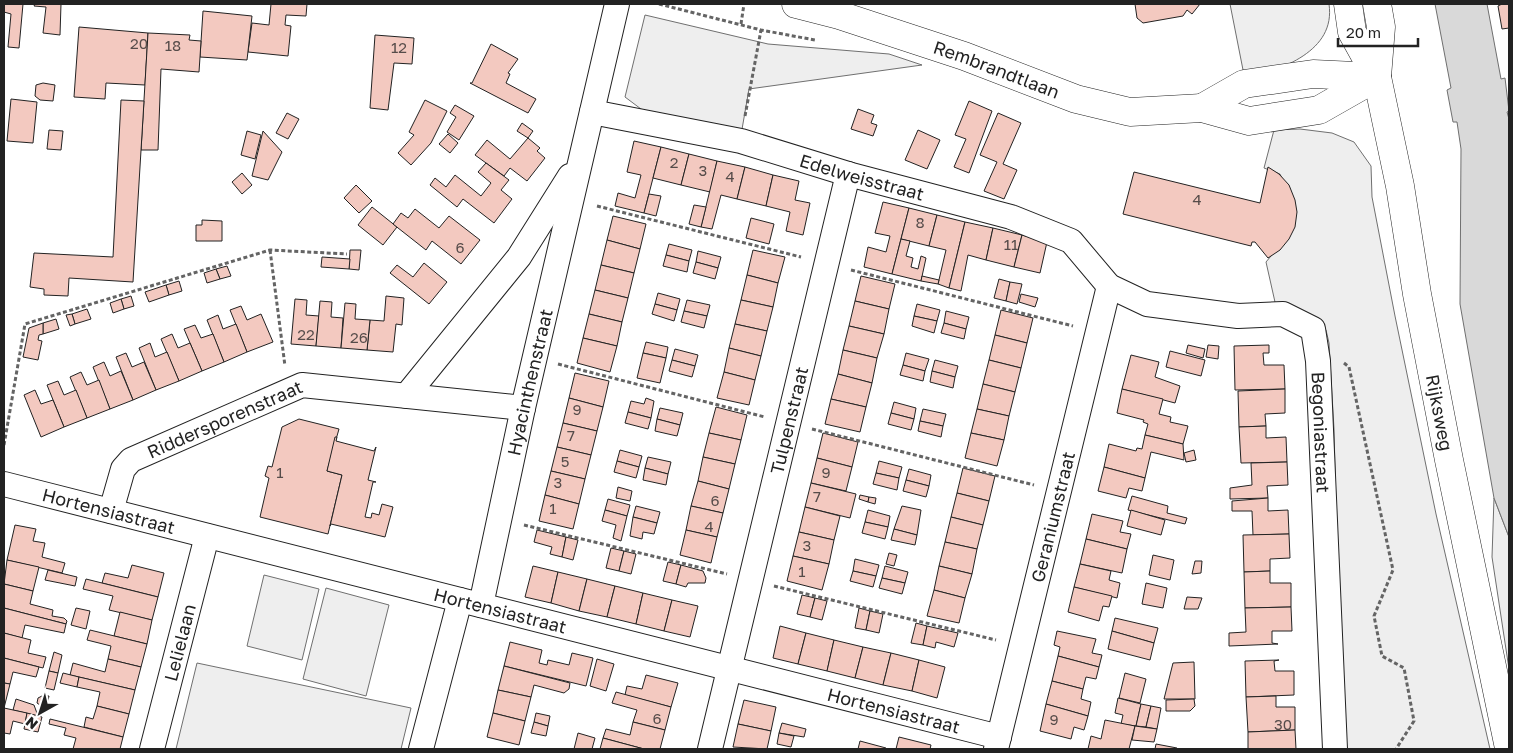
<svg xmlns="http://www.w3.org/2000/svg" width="1513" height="753" viewBox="0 0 1513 753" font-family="'Golos Text',sans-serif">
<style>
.green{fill:#eee;stroke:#6f6f6f}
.water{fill:#d9d9d9;stroke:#6f6f6f}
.building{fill:#f3c9c0;stroke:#222}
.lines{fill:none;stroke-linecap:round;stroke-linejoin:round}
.street-casing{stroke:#222;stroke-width:26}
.secondary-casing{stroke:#222;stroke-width:29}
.primary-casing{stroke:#222;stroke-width:29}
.path{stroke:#646464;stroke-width:3;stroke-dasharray:4 2.5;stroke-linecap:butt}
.street{stroke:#fff;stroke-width:24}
.secondary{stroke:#fff;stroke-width:28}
.primary{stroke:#fff;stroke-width:28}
.labels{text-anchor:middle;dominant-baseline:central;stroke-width:4;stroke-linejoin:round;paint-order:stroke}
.number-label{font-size:15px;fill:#564c4a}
.street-label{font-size:18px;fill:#222;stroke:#fff}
</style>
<rect width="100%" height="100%" fill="#fff"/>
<g class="green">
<path d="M1230,4H1329C1336,52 1281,69 1245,80Z"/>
<polygon points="645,15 768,44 889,54 922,65 749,89 741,135 649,115 625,97"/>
<polygon points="1300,129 1332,133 1354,142 1371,166 1372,197 1395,316 1436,514 1490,749 1342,749 1334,429 1329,343 1326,330 1320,323 1277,311 1266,262 1281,244 1293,201 1280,174 1264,168 1274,130"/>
<polygon points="1494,498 1509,537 1509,669 1492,557"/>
<polygon points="264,575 319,589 302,660 247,646"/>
<polygon points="326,588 389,605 366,696 303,679"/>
<polygon points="197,663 411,708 401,749 176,749"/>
</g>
<polygon class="water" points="1435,4 1487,4 1501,79 1505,78 1509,111 1507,112 1509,119 1509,537 1494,498 1460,304 1461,149 1457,122 1453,122 1447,90 1451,88"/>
<g class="building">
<polygon points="4,4 23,4 19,48 8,47 11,14 4,12"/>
<polygon points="35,4 61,4 60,35 43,33 46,7 34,6"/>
<polygon points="271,4 307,4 306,16 286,15 285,25 291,26 288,56 248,52 252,23 269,25"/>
<polygon points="1135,4 1200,4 1192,14 1187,10 1183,16 1143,23 1137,18"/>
<polygon points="1502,4 1509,4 1509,28 1502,29 1498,6"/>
<polygon points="203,11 252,16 247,60 200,57"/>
<polygon points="79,27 148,33 145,85 106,83 105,99 74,97"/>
<polygon points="148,33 190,35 189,40 201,41 200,57 199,72 161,69 158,150 141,150"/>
<polygon points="375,35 414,38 412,64 394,63 388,110 370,108"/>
<polygon points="491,44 518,59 508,73 510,74 506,83 536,99 528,113 470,83 472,83"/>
<polygon points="43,83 55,85 53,101 40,100 35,96 36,85"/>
<polygon points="11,99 37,102 33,143 7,141"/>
<polygon points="121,100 144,101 133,282 69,278 68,296 44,295 44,289 30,287 34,253 113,257"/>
<polygon points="425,100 447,111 431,143 411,165 398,153 414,135 409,132"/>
<polygon points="969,101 992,111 969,173 954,167 966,139 955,135"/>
<polygon points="455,105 474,116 459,140 447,132 456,117 450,113"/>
<polygon points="858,109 874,115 871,123 877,125 873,136 851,129"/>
<polygon points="287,113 299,119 288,139 276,133"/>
<polygon points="998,113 1021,123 1003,164 1017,170 1004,199 984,191 997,162 980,155"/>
<polygon points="522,123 533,131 528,138 517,131"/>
<polygon points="49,130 63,131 61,150 47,149"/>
<polygon points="918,130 940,140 927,169 905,160"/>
<polygon points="247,131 261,135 255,159 241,155"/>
<polygon points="263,131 282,152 268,180 252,176"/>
<polygon points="448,134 458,143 450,153 439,144"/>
<polygon points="528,138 540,148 537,151 545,158 527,181 510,168 504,176 475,155 487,140 510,159"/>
<polygon points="634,141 661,147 644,213 615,206 618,193 635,198 641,175 627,172"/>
<polygon points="661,147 689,154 681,185 653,178"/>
<polygon points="689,154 717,161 710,192 681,185"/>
<polygon points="717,161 745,167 737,199 721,195 712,229 701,227"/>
<polygon points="486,163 509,180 501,190 512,199 494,223 463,199 457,207 430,185 435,178 446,187 455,175 481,196 491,183 478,172"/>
<polygon points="745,167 773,175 766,206 737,199"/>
<polygon points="1268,167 1279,174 1289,185 1295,200 1297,212 1295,227 1289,239 1280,250 1268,258 1255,242 1252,242 1251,246 1123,214 1134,172 1260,203"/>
<polygon points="242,173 252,185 242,194 232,182"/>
<polygon points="773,175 799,181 795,200 810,203 803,235 786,231 790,212 766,206"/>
<polygon points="356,185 372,201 359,213 344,198"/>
<polygon points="649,194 661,196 656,216 644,213"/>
<polygon points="883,202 909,208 892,274 864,267 868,247 886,252 890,236 875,233"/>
<polygon points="694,205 706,207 701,227 689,224"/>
<polygon points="372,207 397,227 383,245 358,225"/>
<polygon points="909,208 937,215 929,246 901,239"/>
<polygon points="415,209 439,228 449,216 480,240 461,264 432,241 426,250 393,224 401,213 408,218"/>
<polygon points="937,215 965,222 949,288 938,284 946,250 929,246"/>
<polygon points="613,216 646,224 640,249 607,240"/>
<polygon points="751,218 774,224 769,244 746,238"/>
<polygon points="202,220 222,221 222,241 196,241 196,225 202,225"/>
<polygon points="965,222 993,228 986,260 968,255 961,291 949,288"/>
<polygon points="993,228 1022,235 1014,267 986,260"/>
<polygon points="1022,235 1047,242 1040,273 1014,267"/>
<polygon points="901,239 910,241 906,256 913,258 911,267 918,269 921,256 926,258 921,281 892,274"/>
<polygon points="607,240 640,249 634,273 601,265"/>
<polygon points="669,244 692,250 689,261 666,255"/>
<polygon points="350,250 361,250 359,270 349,269"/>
<polygon points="753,250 785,257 778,283 747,275"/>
<polygon points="698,251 721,257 718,268 696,262"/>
<polygon points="666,255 689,261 687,272 663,266"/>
<polygon points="322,257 350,259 349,269 321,267"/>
<polygon points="696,262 718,268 715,279 693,273"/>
<polygon points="424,263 447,282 429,304 390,273 397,265 413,277"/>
<polygon points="601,265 634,273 628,298 595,290"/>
<polygon points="227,266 231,276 220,279 216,269"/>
<polygon points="216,269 220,279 207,283 204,273"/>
<polygon points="747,275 778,283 773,307 741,300"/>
<polygon points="861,276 895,284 889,309 855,301"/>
<polygon points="922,276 939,280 938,284 921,281"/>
<polygon points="999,279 1010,282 1006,301 994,298"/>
<polygon points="179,281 182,291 169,295 166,285"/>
<polygon points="1010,282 1022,284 1017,304 1006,301"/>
<polygon points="166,285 169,295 149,302 145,292"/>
<polygon points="595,290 628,298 622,322 589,314"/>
<polygon points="658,293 680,299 677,310 655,304"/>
<polygon points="1021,294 1038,298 1035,307 1019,302"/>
<polygon points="131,296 134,306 124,309 121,299"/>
<polygon points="386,296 404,298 402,325 396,324 393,352 367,350 370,320 384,321"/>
<polygon points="121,299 124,309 113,313 110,303"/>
<polygon points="295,299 307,300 306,315 319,316 316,346 291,344"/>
<polygon points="687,300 710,305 707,316 684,311"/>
<polygon points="741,300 773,307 767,331 735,324"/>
<polygon points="320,301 332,302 331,317 343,318 341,348 316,346"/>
<polygon points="855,301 889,309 884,334 849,326"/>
<polygon points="345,303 356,304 355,319 370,320 367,350 341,348"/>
<polygon points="655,304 677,310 674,321 652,314"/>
<polygon points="917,304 940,310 937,321 914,316"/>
<polygon points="241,306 247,320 261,314 273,342 247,352 230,310"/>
<polygon points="87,309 91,319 75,324 72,314"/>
<polygon points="1001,310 1033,318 1027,343 995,335"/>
<polygon points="684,311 707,316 704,328 681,322"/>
<polygon points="946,311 969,317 966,329 944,323"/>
<polygon points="72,314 75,324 70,326 66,315"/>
<polygon points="589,314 622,322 617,346 583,338"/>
<polygon points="218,315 223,329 236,324 247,352 224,362 207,320"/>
<polygon points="914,316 937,321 934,333 912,326"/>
<polygon points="56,319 59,329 43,334 43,323"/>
<polygon points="43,323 43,334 39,335 38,340 42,341 38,360 23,357 29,328"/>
<polygon points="944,323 966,329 964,339 941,333"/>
<polygon points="735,324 767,331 761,356 729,348"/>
<polygon points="195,325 201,338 213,334 224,362 202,371 184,329"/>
<polygon points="849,326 884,334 877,358 843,350"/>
<polygon points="172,334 178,348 190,343 202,371 179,381 161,339"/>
<polygon points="995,335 1027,343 1021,368 989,360"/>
<polygon points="583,338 617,346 610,372 577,363"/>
<polygon points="646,342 668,347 666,358 643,353"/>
<polygon points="150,343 155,357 167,352 179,381 156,390 139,348"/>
<polygon points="1188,345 1205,349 1203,358 1186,353"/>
<polygon points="1208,345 1219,346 1218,359 1206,357"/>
<polygon points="1269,345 1269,353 1263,353 1264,365 1284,365 1285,389 1235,390 1234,346"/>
<polygon points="729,348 761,356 755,380 724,372"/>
<polygon points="675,349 698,355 695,366 672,360"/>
<polygon points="843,350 877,358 872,383 838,374"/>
<polygon points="1170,351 1205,360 1201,376 1166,367"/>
<polygon points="126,353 132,367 144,362 156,390 133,400 116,357"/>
<polygon points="643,353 666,358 660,383 637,378"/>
<polygon points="906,353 929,359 925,371 903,365"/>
<polygon points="1131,355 1159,362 1155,377 1180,386 1175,403 1122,389"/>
<polygon points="672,360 695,366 692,377 669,371"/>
<polygon points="935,360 958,366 955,377 932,371"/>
<polygon points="989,360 1021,368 1015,392 983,384"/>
<polygon points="104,362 110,376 121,371 133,400 110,409 93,367"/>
<polygon points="903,365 925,371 923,381 900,375"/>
<polygon points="932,371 955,377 953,388 930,382"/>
<polygon points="81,372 87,385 99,380 110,409 87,418 70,377"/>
<polygon points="724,372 755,380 749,405 717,398"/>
<polygon points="575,373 609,381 603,407 569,398"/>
<polygon points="838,374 872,383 866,407 831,399"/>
<polygon points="58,381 64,395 76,390 87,418 64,427 47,385"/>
<polygon points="983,384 1015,392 1009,416 977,409"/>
<polygon points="1122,389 1163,399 1159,414 1171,417 1170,422 1188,426 1183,444 1145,435 1148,424 1143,422 1144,420 1117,413"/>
<polygon points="1285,389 1285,413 1265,414 1266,426 1239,427 1238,391"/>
<polygon points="35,390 41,404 53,400 64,427 41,437 24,395"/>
<polygon points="569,398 603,407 597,431 563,423"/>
<polygon points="646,398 654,401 651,418 628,412 631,401 644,404"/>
<polygon points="831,399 866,407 860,432 825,424"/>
<polygon points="894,402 916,408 914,419 891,413"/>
<polygon points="716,407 747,415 741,440 709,433"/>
<polygon points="660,408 683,413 680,425 657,419"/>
<polygon points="923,409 946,414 943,426 920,421"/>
<polygon points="977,409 1009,416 1004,440 971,433"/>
<polygon points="628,412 651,418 648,429 625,423"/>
<polygon points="891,413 914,419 911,430 888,424"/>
<polygon points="299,419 339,429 327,471 342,475 328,534 260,517 269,478 265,476 268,466 272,467 282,427"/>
<polygon points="657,419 680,425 677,436 655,431"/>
<polygon points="920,421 943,426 941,437 918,431"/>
<polygon points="563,423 597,431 591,455 557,447"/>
<polygon points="1266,426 1266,438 1286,437 1287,462 1241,463 1239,427"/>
<polygon points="709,433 741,440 735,464 703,457"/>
<polygon points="823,433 858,442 852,467 817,458"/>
<polygon points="971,433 1004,440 997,466 965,458"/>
<polygon points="1145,435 1183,444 1184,460 1151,452 1145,478 1104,467 1109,444 1136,451 1137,448 1142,449"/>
<polygon points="335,437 337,437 336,441 374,451 376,447 368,480 376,482 373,482 365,517 371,518 372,513 379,515 382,504 393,507 385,537 331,524 330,526 342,475 327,471"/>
<polygon points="557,447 591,455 585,479 551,471"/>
<polygon points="620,450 642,456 639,467 617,461"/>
<polygon points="1194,450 1196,460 1186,462 1184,453"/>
<polygon points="648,457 671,462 668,474 645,468"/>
<polygon points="703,457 735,464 729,489 698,481"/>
<polygon points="817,458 852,467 846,491 811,483"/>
<polygon points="617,461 639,467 636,478 614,472"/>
<polygon points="879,461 902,467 899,478 876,473"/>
<polygon points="1287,462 1288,485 1267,486 1268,498 1230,499 1230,488 1252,485 1251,463"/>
<polygon points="1104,467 1145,478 1142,491 1129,488 1126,498 1098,491"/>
<polygon points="645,468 668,474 666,485 643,480"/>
<polygon points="963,468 995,476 989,501 957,493"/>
<polygon points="909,469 931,475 929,486 906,480"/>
<polygon points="551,471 585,479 579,504 545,495"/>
<polygon points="876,473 899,478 897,490 873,484"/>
<polygon points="906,480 929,486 926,497 903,491"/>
<polygon points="698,481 729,489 723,513 691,506"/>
<polygon points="811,483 856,494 850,518 805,507"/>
<polygon points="618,487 632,491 630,501 616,498"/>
<polygon points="957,493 989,501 983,525 951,517"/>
<polygon points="545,495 579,504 573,529 539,521"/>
<polygon points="860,495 869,497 868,502 859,499"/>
<polygon points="1132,496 1168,506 1167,513 1187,518 1185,524 1128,510"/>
<polygon points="869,497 876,498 875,504 868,502"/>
<polygon points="1268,498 1268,511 1288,510 1289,534 1253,535 1252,511 1232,511 1232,501"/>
<polygon points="608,499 630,505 627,516 605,510"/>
<polygon points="636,506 660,512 657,523 633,517"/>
<polygon points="691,506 723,513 717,537 686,530"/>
<polygon points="902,506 921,510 917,535 894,529"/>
<polygon points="805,507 840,516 834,540 799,532"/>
<polygon points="605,510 627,516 621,541 613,538 616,525 602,521"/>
<polygon points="868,510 890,516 888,527 865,522"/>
<polygon points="1131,510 1165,520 1161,535 1127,526"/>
<polygon points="1092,514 1123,521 1120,532 1131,534 1127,549 1086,539"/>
<polygon points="633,517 657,523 654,534 643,532 642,539 630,536"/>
<polygon points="951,517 983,525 977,549 945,542"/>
<polygon points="865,522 888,527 885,539 862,533"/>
<polygon points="15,525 36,529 33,541 45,543 42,557 65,563 62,573 7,560"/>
<polygon points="894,529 917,535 915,545 891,540"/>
<polygon points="537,530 566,537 562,557 550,554 552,547 534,542"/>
<polygon points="686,530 717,537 711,563 680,555"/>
<polygon points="799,532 834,540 829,564 793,556"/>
<polygon points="1289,534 1290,558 1270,559 1270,571 1244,572 1243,535"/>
<polygon points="566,537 578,540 573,560 562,557"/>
<polygon points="1086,539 1127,549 1122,573 1080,564"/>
<polygon points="945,542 977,549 972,574 939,566"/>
<polygon points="611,548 624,551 619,571 606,568"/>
<polygon points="624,551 636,554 631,574 619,571"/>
<polygon points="889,553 897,555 894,566 886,564"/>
<polygon points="1153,555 1174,560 1170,580 1149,575"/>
<polygon points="793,556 829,564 822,590 787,581"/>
<polygon points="855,559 879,565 876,576 853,571"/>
<polygon points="7,560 39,567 33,591 4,584"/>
<polygon points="1195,561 1202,561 1201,573 1192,574"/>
<polygon points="668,562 681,565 676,584 663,581"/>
<polygon points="1080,564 1111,571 1109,580 1120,583 1117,598 1074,587"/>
<polygon points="132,565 164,573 158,597 102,583 105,573 128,578"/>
<polygon points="681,565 703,571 706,578 705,583 688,583 686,587 676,584"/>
<polygon points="533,566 558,572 551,603 525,597"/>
<polygon points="885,566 908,572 905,583 882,578"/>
<polygon points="939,566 972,574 965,598 934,590"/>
<polygon points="48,570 77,577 75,586 45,580"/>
<polygon points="853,571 876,576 873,587 850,581"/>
<polygon points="1270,571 1270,583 1291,583 1291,607 1245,608 1244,572"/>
<polygon points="558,572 587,579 579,611 551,603"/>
<polygon points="882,578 905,583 902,594 879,588"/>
<polygon points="86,579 158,597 152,620 109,610 113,596 83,589"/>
<polygon points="587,579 615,586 607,617 579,611"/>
<polygon points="1146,583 1167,588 1163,608 1142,604"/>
<polygon points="4,584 33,591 30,604 53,610 52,616 64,618 67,621 66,624 4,608"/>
<polygon points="615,586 643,593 636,624 607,617"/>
<polygon points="1074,587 1112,596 1109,607 1103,606 1099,621 1068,612"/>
<polygon points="934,590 965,598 959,623 927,616"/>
<polygon points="643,593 672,600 664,631 636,624"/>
<polygon points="802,595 815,598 810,617 797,614"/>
<polygon points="1187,597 1202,598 1198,609 1184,609"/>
<polygon points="815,598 827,601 822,620 810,617"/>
<polygon points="672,600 698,606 690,637 664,631"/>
<polygon points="1291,607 1292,631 1272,631 1272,643 1278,644 1229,646 1229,633 1246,632 1245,608"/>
<polygon points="4,608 66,624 64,633 25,625 22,638 4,633"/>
<polygon points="76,608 90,611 86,629 71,625"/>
<polygon points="859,608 870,611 866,630 855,628"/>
<polygon points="870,611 883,614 879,633 866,630"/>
<polygon points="120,612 152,620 147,644 114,636"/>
<polygon points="1115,618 1158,628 1154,643 1112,631"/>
<polygon points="916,623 927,626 923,645 911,643"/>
<polygon points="780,626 806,633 798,664 773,658"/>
<polygon points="927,626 958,633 954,647 936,642 935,648 923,645"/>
<polygon points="90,630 147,644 141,667 108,659 111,646 87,640"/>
<polygon points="1057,631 1096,639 1092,653 1102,655 1099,667 1058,656 1060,647 1054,645"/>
<polygon points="1112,631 1154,643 1150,660 1108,649"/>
<polygon points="4,633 31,640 28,653 46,657 43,668 4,658"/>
<polygon points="806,633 834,640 827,671 798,664"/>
<polygon points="834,640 863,647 855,678 827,671"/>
<polygon points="510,642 542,650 539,663 547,665 548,660 569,665 572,653 593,658 586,686 504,666"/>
<polygon points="863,647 891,653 883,685 855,678"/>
<polygon points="54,652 62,655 58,673 49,671"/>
<polygon points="891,653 919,660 912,691 883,685"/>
<polygon points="1058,656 1099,667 1096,679 1086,677 1083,689 1052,681"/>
<polygon points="4,658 39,667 36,677 13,672 10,684 4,683"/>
<polygon points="108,659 141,667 135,690 70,675 73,663 105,672"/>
<polygon points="597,659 614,664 606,691 590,686"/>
<polygon points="919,660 945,667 937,698 912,691"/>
<polygon points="1279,660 1274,661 1275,671 1294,671 1294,695 1246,697 1245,661"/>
<polygon points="1194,662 1195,699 1164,699 1173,663"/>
<polygon points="504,666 570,683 569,689 564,693 534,685 531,697 498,690"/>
<polygon points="49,671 58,673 54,690 45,688"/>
<polygon points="63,673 79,677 77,687 60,683"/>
<polygon points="1125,673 1146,679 1140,703 1119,698"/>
<polygon points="646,675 678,683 671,707 625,695 627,686 642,689"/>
<polygon points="79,677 135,690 129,714 97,706 100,692 77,687"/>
<polygon points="1052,681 1083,689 1081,699 1091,702 1088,716 1046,704"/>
<polygon points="4,683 10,684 4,708"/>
<polygon points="498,690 531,697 525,721 493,713"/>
<polygon points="616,692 671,707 665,730 633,722 637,710 612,703"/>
<polygon points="42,696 49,696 46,709 37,703 38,698"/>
<polygon points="1276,696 1276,707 1295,707 1295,730 1248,732 1246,697"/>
<polygon points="1118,698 1141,704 1136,726 1121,724 1123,715 1115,713"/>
<polygon points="16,699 34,705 38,716 13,710"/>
<polygon points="1194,699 1195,706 1190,711 1166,711 1166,700"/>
<polygon points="744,700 776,707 771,731 738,724"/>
<polygon points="1046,704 1088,716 1084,730 1074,727 1071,739 1040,731"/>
<polygon points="1141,704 1151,706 1146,727 1136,726"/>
<polygon points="97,706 129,714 123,737 84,727 86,717 93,719"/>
<polygon points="1151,706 1161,708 1157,729 1146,727"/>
<polygon points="4,708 27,713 25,724 13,721 10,734 4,733"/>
<polygon points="27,713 42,717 38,732 24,729"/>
<polygon points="493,713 525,721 519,745 487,737"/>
<polygon points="536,713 550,716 548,726 534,722"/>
<polygon points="50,719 123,737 120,749 73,749 76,738 64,735 66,728 49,724"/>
<polygon points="1105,720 1135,726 1129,749 1088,749 1091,736 1101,739"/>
<polygon points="534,722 548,726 546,736 531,733"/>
<polygon points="633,722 665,730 660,749 644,749 603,738 606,729 630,735"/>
<polygon points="782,723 806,729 804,737 779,733"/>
<polygon points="738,724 771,731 767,749 733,747"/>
<polygon points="1135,726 1157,729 1154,742 1132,740"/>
<polygon points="1295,730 1296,749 1248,749 1248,732"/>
<polygon points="578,733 595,738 592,749 574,749"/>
<polygon points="779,733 794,736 791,747 777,744"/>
<polygon points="899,737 931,745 930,749 896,749"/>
<polygon points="603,738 644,749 600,749"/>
<polygon points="860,741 886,748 886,749 858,749"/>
<polygon points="1156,744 1177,748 1176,749 1155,749"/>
</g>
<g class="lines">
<defs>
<g id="street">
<path id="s1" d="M592,112L741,141L848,174L1011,217L1071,241L1109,286L1147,304L1238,316L1283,314L1313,329L1318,361L1335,749"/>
<polyline points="406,396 519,257 570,176"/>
<path id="s2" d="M4,484L999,737"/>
<path id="s3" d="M111,511L123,469L131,460L302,385L523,408"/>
<path id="s4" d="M481,605L523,408L617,4"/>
<path id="s5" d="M152,749L207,536"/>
<polyline points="421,749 460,600"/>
<path id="s6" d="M710,749L848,174"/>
<path id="s7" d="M996,749L1109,286"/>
</g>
<g id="secondary">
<path id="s8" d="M796,4L839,15L964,56L1076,99L1130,112L1202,108L1249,121L1319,110L1377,77"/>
<polyline points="1202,108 1244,84 1313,74 1377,77"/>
</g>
<g id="primary">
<polyline points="1348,4 1352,32 1377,77"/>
<path id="s9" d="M1377,4L1381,27L1377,77L1400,186L1417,294L1449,460L1509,748"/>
</g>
</defs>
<use href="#street" class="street-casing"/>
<use href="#secondary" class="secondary-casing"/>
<use href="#primary" class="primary-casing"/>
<g class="path">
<polyline points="659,4 761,30 815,40"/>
<polyline points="741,24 744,4"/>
<polyline points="745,116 761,30"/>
<polyline points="597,206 801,257"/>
<polyline points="270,250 285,366"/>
<polyline points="851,270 1073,326"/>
<polyline points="1344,363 1349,367 1393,570 1374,616 1382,656 1404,668 1414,721 1396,749"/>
<polyline points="558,364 765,417"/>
<polyline points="812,429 1034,485"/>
<polyline points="4,445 25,324 270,250 347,254"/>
<polyline points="524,525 727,574"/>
<polyline points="774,586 996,640"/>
</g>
<use href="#street" class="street"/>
<use href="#secondary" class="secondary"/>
<use href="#primary" class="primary"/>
</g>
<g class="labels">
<g class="number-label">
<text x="139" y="43">20</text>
<text x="173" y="45">18</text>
<text x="399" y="47">12</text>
<text x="674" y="162">2</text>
<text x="703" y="170">3</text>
<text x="730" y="176">4</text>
<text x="1197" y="199">4</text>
<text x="920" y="222">8</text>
<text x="1011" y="244">11</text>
<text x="460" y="247">6</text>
<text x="306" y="334">22</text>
<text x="359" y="337">26</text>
<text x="577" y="409">9</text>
<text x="571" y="435">7</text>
<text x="565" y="461">5</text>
<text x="280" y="472">1</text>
<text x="826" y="472">9</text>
<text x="558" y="482">3</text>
<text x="817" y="496">7</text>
<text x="715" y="500">6</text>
<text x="553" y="508">1</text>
<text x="709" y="526">4</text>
<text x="807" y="545">3</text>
<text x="802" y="571">1</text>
<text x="657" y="718">6</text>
<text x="1054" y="719">9</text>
<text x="1283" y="724">30</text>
</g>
<g class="street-label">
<text stroke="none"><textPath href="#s8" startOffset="211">Rembrandtlaan</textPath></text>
<text stroke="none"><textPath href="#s1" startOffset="278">Edelweisstraat</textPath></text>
<text stroke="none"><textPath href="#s4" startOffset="228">Hyacinthenstraat</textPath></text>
<text stroke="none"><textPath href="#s9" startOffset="415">Rijksweg</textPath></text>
<text stroke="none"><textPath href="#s3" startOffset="158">Riddersporenstraat</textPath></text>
<text stroke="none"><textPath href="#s6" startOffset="338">Tulpenstraat</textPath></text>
<text stroke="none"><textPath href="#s1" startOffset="872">Begoniastraat</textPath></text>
<text stroke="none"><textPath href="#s2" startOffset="108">Hortensiastraat</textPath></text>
<text stroke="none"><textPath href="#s7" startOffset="239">Geraniumstraat</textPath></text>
<text stroke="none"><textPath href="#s2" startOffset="512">Hortensiastraat</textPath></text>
<text stroke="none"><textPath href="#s5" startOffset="110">Lelielaan</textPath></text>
<text stroke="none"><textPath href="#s2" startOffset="918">Hortensiastraat</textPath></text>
</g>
</g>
<rect width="1513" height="753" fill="none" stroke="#222222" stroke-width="10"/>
<g transform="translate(40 713) rotate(219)" stroke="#ffffff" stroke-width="4" paint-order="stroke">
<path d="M0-4L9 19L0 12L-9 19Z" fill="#222222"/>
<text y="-8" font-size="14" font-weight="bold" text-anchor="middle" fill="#222222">N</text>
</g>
<path d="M1338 38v8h80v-8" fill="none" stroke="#222222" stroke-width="2.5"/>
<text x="1346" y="38" font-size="15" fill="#222222" stroke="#ffffff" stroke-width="4" paint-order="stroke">20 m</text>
</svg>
